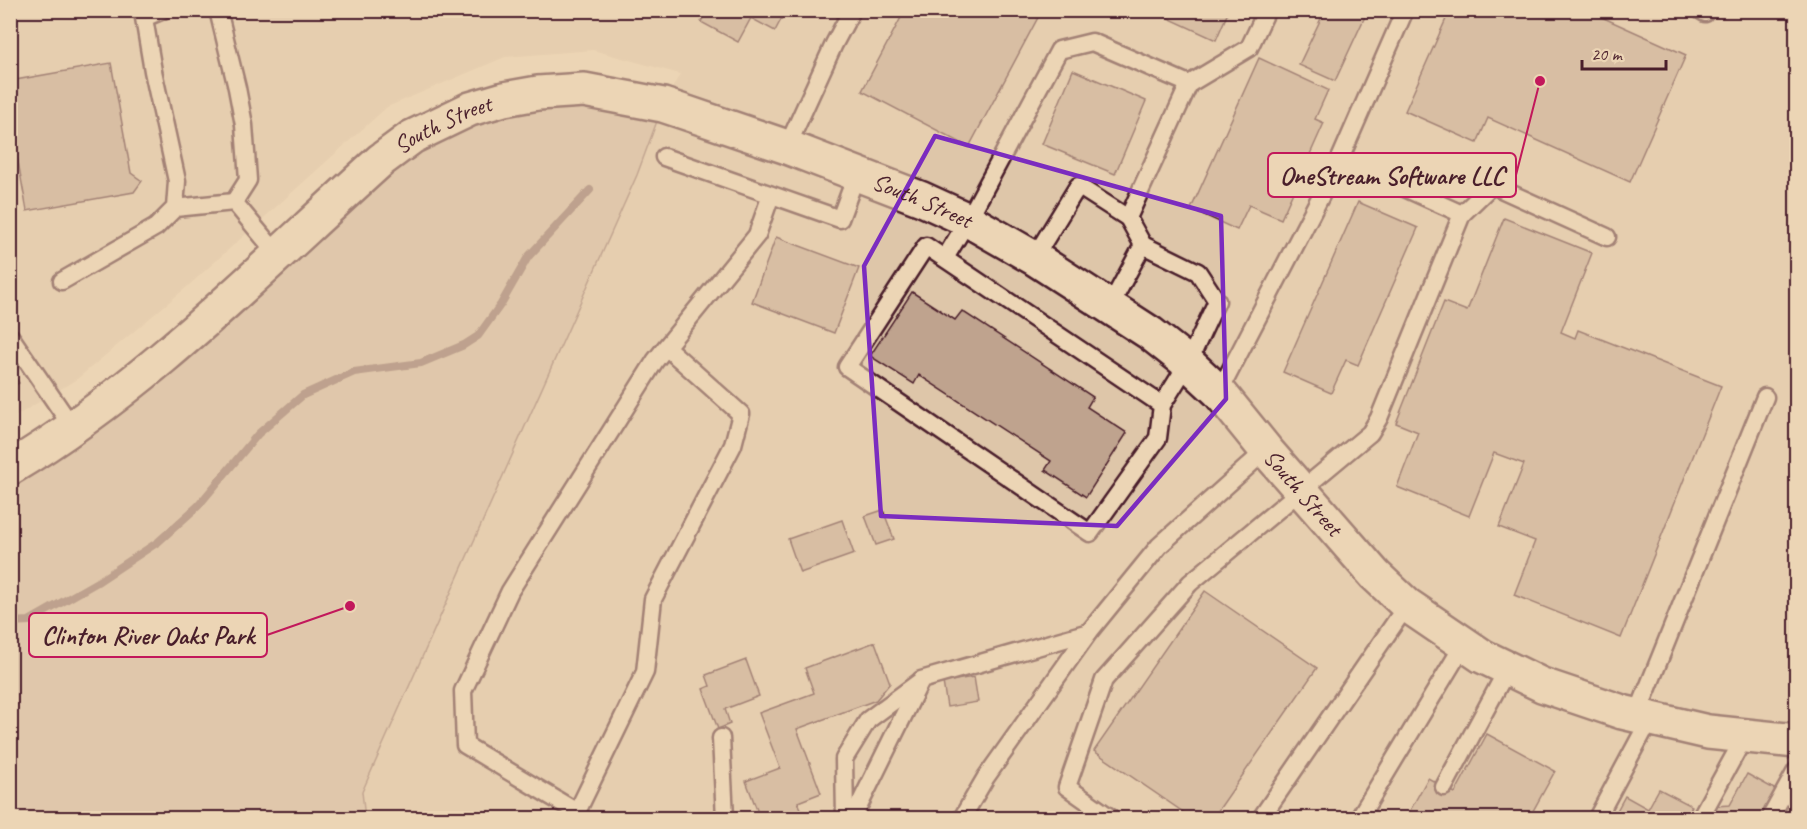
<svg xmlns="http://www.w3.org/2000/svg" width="1807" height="829" viewBox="0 0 1807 829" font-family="Caveat,sans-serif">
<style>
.built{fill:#dec6a9}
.green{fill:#d1b79f;stroke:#8e6b65;stroke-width:1.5}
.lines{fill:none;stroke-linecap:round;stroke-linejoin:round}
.stream{stroke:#85625f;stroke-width:8}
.building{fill:#bfa38e;stroke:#4a1f2b;stroke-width:1.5}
.service-casing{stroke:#4a1f2b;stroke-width:21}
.minor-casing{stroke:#4a1f2b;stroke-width:38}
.service{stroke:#ecd5b5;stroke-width:16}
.minor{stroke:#ecd5b5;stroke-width:33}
.marked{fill:none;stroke:#7b2cbf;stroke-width:4.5;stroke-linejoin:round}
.labels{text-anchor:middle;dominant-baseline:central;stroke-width:5;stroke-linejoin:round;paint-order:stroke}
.street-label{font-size:24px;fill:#4a1f2b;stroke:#ecd5b5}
.leader{fill:none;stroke:#c2185b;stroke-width:2}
.callout-dot{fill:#c2185b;stroke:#ecd5b5;stroke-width:2}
.callout{fill:#ecd5b5;stroke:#c2185b;stroke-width:2}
.callout-label{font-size:26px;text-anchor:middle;font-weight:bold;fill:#4a1f2b}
</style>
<rect width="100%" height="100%" fill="#ecd5b5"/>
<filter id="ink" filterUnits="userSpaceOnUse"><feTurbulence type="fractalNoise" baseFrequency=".0167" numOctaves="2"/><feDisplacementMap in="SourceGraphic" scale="12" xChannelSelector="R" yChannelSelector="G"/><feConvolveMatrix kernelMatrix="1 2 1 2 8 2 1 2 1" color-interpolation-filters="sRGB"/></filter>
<g filter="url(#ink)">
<polygon class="built" points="11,11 1796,11 1796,818 365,818 362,787 637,175 663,105 680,74 593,50 505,57 387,107 188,286 77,379 11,419"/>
<polygon class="green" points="538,93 663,105 637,175 362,792 365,818 11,818 11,468 381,160"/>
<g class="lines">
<polyline class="stream" points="10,622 29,621 99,581 158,542 198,506 258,434 303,395 354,372 421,363 464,345 478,336 501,304 528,257 590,190"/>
</g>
<g class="building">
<polygon points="707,10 786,10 775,31 751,18 738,42 701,22"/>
<polygon points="905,10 1042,10 969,147 862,91"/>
<polygon points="1172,10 1229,10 1216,40 1168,18"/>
<polygon points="1325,10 1368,10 1335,81 1299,65"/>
<polygon points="1450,10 1586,10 1686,55 1630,182 1488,118 1477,143 1405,111"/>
<polygon points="1259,58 1328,90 1315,119 1324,123 1281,219 1249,205 1237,230 1191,209"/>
<polygon points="111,63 131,173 142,181 134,192 27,211 10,118 10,81"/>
<polygon points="1073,70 1146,101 1115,174 1042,144"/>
<polygon points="1358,202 1418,228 1358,365 1346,360 1331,393 1283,372"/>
<polygon points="1504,218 1592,253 1561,332 1575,338 1578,330 1721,386 1621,638 1514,595 1535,541 1499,527 1524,464 1494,453 1469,516 1397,487 1418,432 1396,423 1444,302 1467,311"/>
<polygon points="776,237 859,268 834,333 752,302"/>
<polygon points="912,292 955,320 962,311 1093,397 1087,407 1127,433 1086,497 1045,470 1051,461 919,375 914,384 870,356"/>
<polygon points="10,369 19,383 10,388"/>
<polygon points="883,510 894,539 876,545 865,516"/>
<polygon points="842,520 854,554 800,573 788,539"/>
<polygon points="1205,591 1317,668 1213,818 1192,818 1094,751"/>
<polygon points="875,642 890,683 876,700 797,729 821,793 798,802 805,818 760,818 746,781 780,768 759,713 814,693 805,668"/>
<polygon points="746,660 759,696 725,709 730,724 718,729 703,689 710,686 706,675"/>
<polygon points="974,677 978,702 947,707 943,682"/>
<polygon points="1487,734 1555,771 1529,818 1406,818 1428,778 1455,793"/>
<polygon points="1747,774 1778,791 1762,818 1708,818 1715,806 1730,805"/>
<polygon points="1796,787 1796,818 1779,818"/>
<polygon points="1659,789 1692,806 1686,818 1613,818 1625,796 1648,809"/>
</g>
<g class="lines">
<defs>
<g id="service">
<polyline points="218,10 237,88 244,125 248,180 234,202 278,255"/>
<polyline points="1700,10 1705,13"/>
<polyline points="787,147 834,44 852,10"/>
<polyline points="664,157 840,219 857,173"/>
<polyline points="1340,159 1405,10"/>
<polyline points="175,208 234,202"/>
<polyline points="1462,214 1492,185 1607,237"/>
<polyline points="945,258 968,220 1059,50 1092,42 1189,84"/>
<polyline points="1034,258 1078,186 1128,218"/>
<polyline points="62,281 156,227 175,208 177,181 153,71 144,18 163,10"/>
<polyline points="1110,306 1143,245"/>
<polyline points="10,336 73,428"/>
<polyline points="666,347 741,414 733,445 653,599 645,672 577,812 465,745 463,691 510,591 655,361 666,347 757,235 771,195"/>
<polyline points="1162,405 926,246 847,367 1090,533 1158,438 1162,405 1188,363 1217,301 1198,272 1143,245 1128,218 1189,84 1249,48 1267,10"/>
<polyline points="1637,715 1765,397"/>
<polyline points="721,738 725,818"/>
<polyline points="1444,787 1508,668"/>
<polyline points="845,818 844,759 868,720 918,683"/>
<polyline points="853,818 921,680 1089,632"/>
<polyline points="962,818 986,777 1089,632 1159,546 1266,450"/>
<polyline points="1111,818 1067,787 1104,680 1190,583 1370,433 1379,418 1462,214 1340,159 1219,392"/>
<polyline points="1261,818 1407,605"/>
<polyline points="1359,818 1464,644"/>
<polyline points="1597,818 1650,719"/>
<polyline points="1700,818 1745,736"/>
<polyline points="1770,818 1796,771"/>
</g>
<g id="minor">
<path id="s1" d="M10,468C149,385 262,267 381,160L412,137L470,109L504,99L538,93L584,90L663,105L684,112L787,147L922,199L968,220L1034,258L1150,333L1188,363L1219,392L1266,450L1375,575L1407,605L1482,656L1542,685L1622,712L1708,732L1796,741"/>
</g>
</defs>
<use href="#service" class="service-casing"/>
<use href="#minor" class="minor-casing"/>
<use href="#service" class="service"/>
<use href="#minor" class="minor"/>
</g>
</g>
<path d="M0 0H1807V829H0ZM935,136L1221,216L1226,399L1117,526L881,516L864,266Z" fill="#ecd5b5" fill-opacity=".55" fill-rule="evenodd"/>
<path class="marked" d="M935,136L1221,216L1226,399L1117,526L881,516L864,266Z"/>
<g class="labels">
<g class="street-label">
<text stroke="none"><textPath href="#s1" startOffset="555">South Street</textPath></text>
<text stroke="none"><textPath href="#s1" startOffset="1059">South Street</textPath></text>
<text stroke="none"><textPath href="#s1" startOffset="1545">South Street</textPath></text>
</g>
</g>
<path class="leader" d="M1540 81L1516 175M350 606L267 635"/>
<g class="callout-dot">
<circle cx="1540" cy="81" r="6"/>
<circle cx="350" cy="606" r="6"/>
</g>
<g class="callout">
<rect x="1268" y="153" width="248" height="44" rx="6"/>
<rect x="29" y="613" width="238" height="44" rx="6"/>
</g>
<g class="callout-label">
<text x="1392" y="184">OneStream Software LLC</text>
<text x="148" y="644">Clinton River Oaks Park</text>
</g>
<rect width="1807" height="829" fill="none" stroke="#ecd5b5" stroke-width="36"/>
<rect x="18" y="18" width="1771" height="793" fill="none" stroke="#4a1f2b" stroke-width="2" filter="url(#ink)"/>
<path d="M1582 60v9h84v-9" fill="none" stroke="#4a1f2b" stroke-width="3"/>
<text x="1591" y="60" font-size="18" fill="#4a1f2b" stroke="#ecd5b5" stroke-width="4.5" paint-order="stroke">20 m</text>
</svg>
